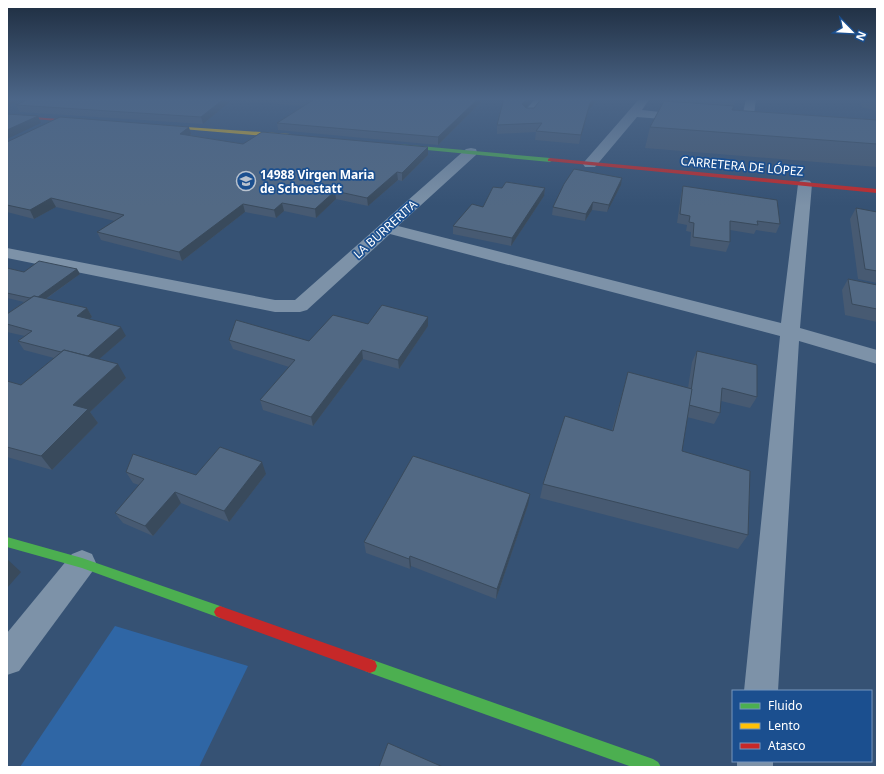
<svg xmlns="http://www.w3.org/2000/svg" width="884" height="774" viewBox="0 0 884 774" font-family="'Noto Sans',sans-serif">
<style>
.green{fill:#2f66a5}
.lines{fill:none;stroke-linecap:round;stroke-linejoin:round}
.street{fill:#7d92a8;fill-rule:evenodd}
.fast{fill:#4caf50;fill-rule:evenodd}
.slow{fill:#ffc107;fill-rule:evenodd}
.jam{fill:#c62828;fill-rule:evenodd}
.wall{fill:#475a72}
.shaded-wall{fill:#394a5c}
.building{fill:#526984;stroke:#394a5c}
.labels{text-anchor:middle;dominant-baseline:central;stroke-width:3.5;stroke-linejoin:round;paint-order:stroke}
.far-street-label{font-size:12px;fill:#fff;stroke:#1b4f8f}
.far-poi-label{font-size:12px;font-weight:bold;fill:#fff;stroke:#1b4f8f;text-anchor:start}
</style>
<rect width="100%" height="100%" fill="#365274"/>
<polygon class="green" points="115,626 248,666 199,767 20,767"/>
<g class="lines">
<g class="street">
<polygon points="536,98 546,98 533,115 525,115 523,113"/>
<polygon points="640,98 650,98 642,110 687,115 691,116 693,118 691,120 687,121 637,117 595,167 585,167 583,164 585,161"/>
<polygon points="746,98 756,98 753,124 751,127 743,127 741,124"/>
<polygon points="471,148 476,149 477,152 476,155 398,226 781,323 798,184 800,181 805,180 810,181 812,184 800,328 877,350 877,364 799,341 778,691 744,691 780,336 390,234 307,310 300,312 275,312 7,258 7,248 275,300 295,300 466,149"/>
<polygon points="82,550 92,554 96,563 92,572 19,671 7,675 7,633 72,554"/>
<rect x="737" y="761" width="36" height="6"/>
</g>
<g class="fast">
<polygon points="398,144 550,158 553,160 550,162 396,147 395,146"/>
<polygon points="7,537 82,558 220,606 224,608 226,612 224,616 220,618 82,568 7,547"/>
<polygon points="370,659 653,759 658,762 661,767 632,767 370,673 365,671 363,666 365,661"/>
</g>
<polygon class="slow" points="157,125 290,134 293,136 290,138 159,127 157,126"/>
<g class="jam">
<polygon points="7,115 85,121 87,122 85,123 7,117"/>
<polygon points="550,158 877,189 877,193 548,161 548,159"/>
<polygon points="220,606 370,659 375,661 377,666 375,671 370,673 220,618 216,616 214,612 216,608"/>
</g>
</g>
<g class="wall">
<polygon points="31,98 485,98 438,145 278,130 277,123 303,106 232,100 203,124 20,112 16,105"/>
<polygon points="534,98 526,108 588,111 579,144 535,140 536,132 497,134 497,125"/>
<polygon points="667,98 736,98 732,110 877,120 877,167 645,148 650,127 666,101"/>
<polygon points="859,98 877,98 877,111 862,107"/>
<polygon points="191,134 190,135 243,144 428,147 428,155 402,181 398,180 368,206 336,199 316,218 284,211 276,218 245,212 182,261 101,240 97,232 115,221 56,207 34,219 7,212 7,142"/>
<polygon points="621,185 607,212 592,210 585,221 552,215 553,207"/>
<polygon points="683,186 780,224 776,233 756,230 754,234 730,230 730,242 726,252 690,246 691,232 686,231 687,225 677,223 681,195"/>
<polygon points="502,188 545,188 544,196 511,246 453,234 453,226 483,207"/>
<polygon points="856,208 877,212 877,283 858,279 850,219"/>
<polygon points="7,268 24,272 77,269 80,274 46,299 87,308 92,317 89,319 126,336 99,359 126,378 90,412 98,423 52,470 7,457 7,381 21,385 54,358 24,350 18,341 25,336 7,332 7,314 24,302 7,298"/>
<polygon points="848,279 877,285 877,322 845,315 842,290"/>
<polygon points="428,317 428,326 399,369 363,359 313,426 263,410 260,400 289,367 233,349 229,340 309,341 368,324"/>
<polygon points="697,351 757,397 750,408 721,401 720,413 714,424 687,417 682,451 748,535 738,549 540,498 543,484 612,430 624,387 628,372 688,388 692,362"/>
<polygon points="126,472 196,475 266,474 229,522 181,503 153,536 123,523 115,513 139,485 133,483"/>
<polygon points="528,505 496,599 411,566 410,569 366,553 364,542"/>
</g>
<g class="shaded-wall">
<polygon points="7,98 26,98 7,106"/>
<polygon points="225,98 231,98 232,100 203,124 201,117"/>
<polygon points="479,98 485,98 438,145 438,137"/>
<polygon points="528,98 534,98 522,113 522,104"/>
<polygon points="594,98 599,98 588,111 579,144 581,135 590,103"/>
<polygon points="38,116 41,123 7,139 7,130"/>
<polygon points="189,127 191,134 183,141 180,134"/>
<polygon points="428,147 428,155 402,181 402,173"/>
<polygon points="397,172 398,180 368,206 367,198"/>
<polygon points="622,178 621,185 607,212 609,205"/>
<polygon points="545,188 544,196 511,246 512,238"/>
<polygon points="335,191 336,199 316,218 315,209"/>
<polygon points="51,198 56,207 34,219 30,210"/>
<polygon points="593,202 592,210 585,221 586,214"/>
<polygon points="282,203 284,211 276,218 274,210"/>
<polygon points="243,204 245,212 182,261 179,252"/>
<polygon points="77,269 80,274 37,305 34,300"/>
<polygon points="87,308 92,317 82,325 77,316"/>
<polygon points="428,317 428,326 399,369 398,360"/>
<polygon points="121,327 126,336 90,367 85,358"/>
<polygon points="362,350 363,359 313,426 311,417"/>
<polygon points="118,364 126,378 90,412 98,423 52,470 41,456 73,405"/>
<polygon points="262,462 266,474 229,522 224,511"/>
<polygon points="175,492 181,503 153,536 145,526"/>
<polygon points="530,494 528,505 496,599 497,589"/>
<polygon points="410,556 411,566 410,569 409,559"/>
<polygon points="7,559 21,572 7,588"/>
</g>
<g class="building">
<polygon points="31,98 225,98 201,117 16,105"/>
<polygon points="283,98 479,98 438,137 277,123 313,100"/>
<polygon points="504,98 528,98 522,104 526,108 534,108 542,98 594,98 590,103 581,135 536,131 542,123 497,125"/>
<polygon points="664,101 734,106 732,110 877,120 877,144 650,127"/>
<polygon points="7,114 38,116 7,130"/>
<polygon points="60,117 189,127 180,134 243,144 262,132 428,147 402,173 397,172 367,198 335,191 315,209 282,203 274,210 243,204 179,252 97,232 124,215 51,198 30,210 7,205 7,142"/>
<polygon points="574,169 622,178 609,205 593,202 586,214 553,207 564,184"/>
<polygon points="506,182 545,188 512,238 453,226 472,204 483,207 493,187 502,188"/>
<polygon points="683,186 777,200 780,224 757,221 758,225 730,221 730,242 693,237 694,223 689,222 690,216 680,214"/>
<polygon points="856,208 877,212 877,271 865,269"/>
<polygon points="39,261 77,269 38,297 34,296 30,298 7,293 7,268 24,272"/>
<polygon points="848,279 877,285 877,309 852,304"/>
<polygon points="34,296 87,308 77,316 121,327 88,356 64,350 61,352 18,341 32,331 7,324 7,314"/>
<polygon points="382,305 428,317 398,360 362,350 311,417 260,400 295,360 229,340 236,320 309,341 333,315 368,324"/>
<polygon points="64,350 118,364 73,405 88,409 41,456 7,447 7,381 21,385"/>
<polygon points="697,351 757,365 757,397 722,388 720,413 689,405"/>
<polygon points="628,372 692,389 682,451 750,471 748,535 543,484 565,416 613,431"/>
<polygon points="220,447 262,462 224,511 175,492 145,526 115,513 144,479 126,472 133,454 196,475"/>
<polygon points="413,456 530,494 497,589 410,556 409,559 364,542"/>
<polygon points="388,743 443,767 379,767"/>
</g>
<linearGradient id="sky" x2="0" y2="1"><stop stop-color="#1e2d40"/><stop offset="0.48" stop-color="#4c6688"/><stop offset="1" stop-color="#4c6688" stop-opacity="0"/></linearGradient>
<rect width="884" height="206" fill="url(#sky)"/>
<defs>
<symbol id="school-ring" viewBox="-11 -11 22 22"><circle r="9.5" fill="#1b4f8f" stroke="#b9c2ce" stroke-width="1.5"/><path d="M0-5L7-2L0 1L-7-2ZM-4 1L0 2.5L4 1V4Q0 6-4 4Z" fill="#b9c2ce"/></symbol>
</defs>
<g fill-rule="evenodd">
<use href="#school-ring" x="235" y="170" width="22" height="22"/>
</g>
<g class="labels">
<g class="far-street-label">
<text transform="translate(742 166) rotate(5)">CARRETERA DE LÓPEZ</text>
<text transform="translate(385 229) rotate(-42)">LA BURRERITA</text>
</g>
<g class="far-poi-label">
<text x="260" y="174">14988 Virgen Maria<tspan x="260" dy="14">de Schoestatt</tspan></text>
</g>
</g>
<rect width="884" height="774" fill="none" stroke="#ffffff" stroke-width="16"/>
<rect x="732" y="690" width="140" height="72" fill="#1b4f8f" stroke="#7695bc"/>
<rect x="740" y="703" width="20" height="6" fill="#4caf50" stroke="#7695bc"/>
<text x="768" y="710" font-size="12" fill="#ffffff">Fluido</text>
<rect x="740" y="723" width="20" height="6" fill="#ffc107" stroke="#7695bc"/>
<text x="768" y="730" font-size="12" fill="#ffffff">Lento</text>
<rect x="740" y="743" width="20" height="6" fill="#c62828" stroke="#7695bc"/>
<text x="768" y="750" font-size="12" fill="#ffffff">Atasco</text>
<g transform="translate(852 32) rotate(114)" stroke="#1b4f8f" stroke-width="3" paint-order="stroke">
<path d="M0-3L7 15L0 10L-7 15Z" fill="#ffffff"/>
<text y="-6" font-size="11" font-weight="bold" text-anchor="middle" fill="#ffffff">N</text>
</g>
</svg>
